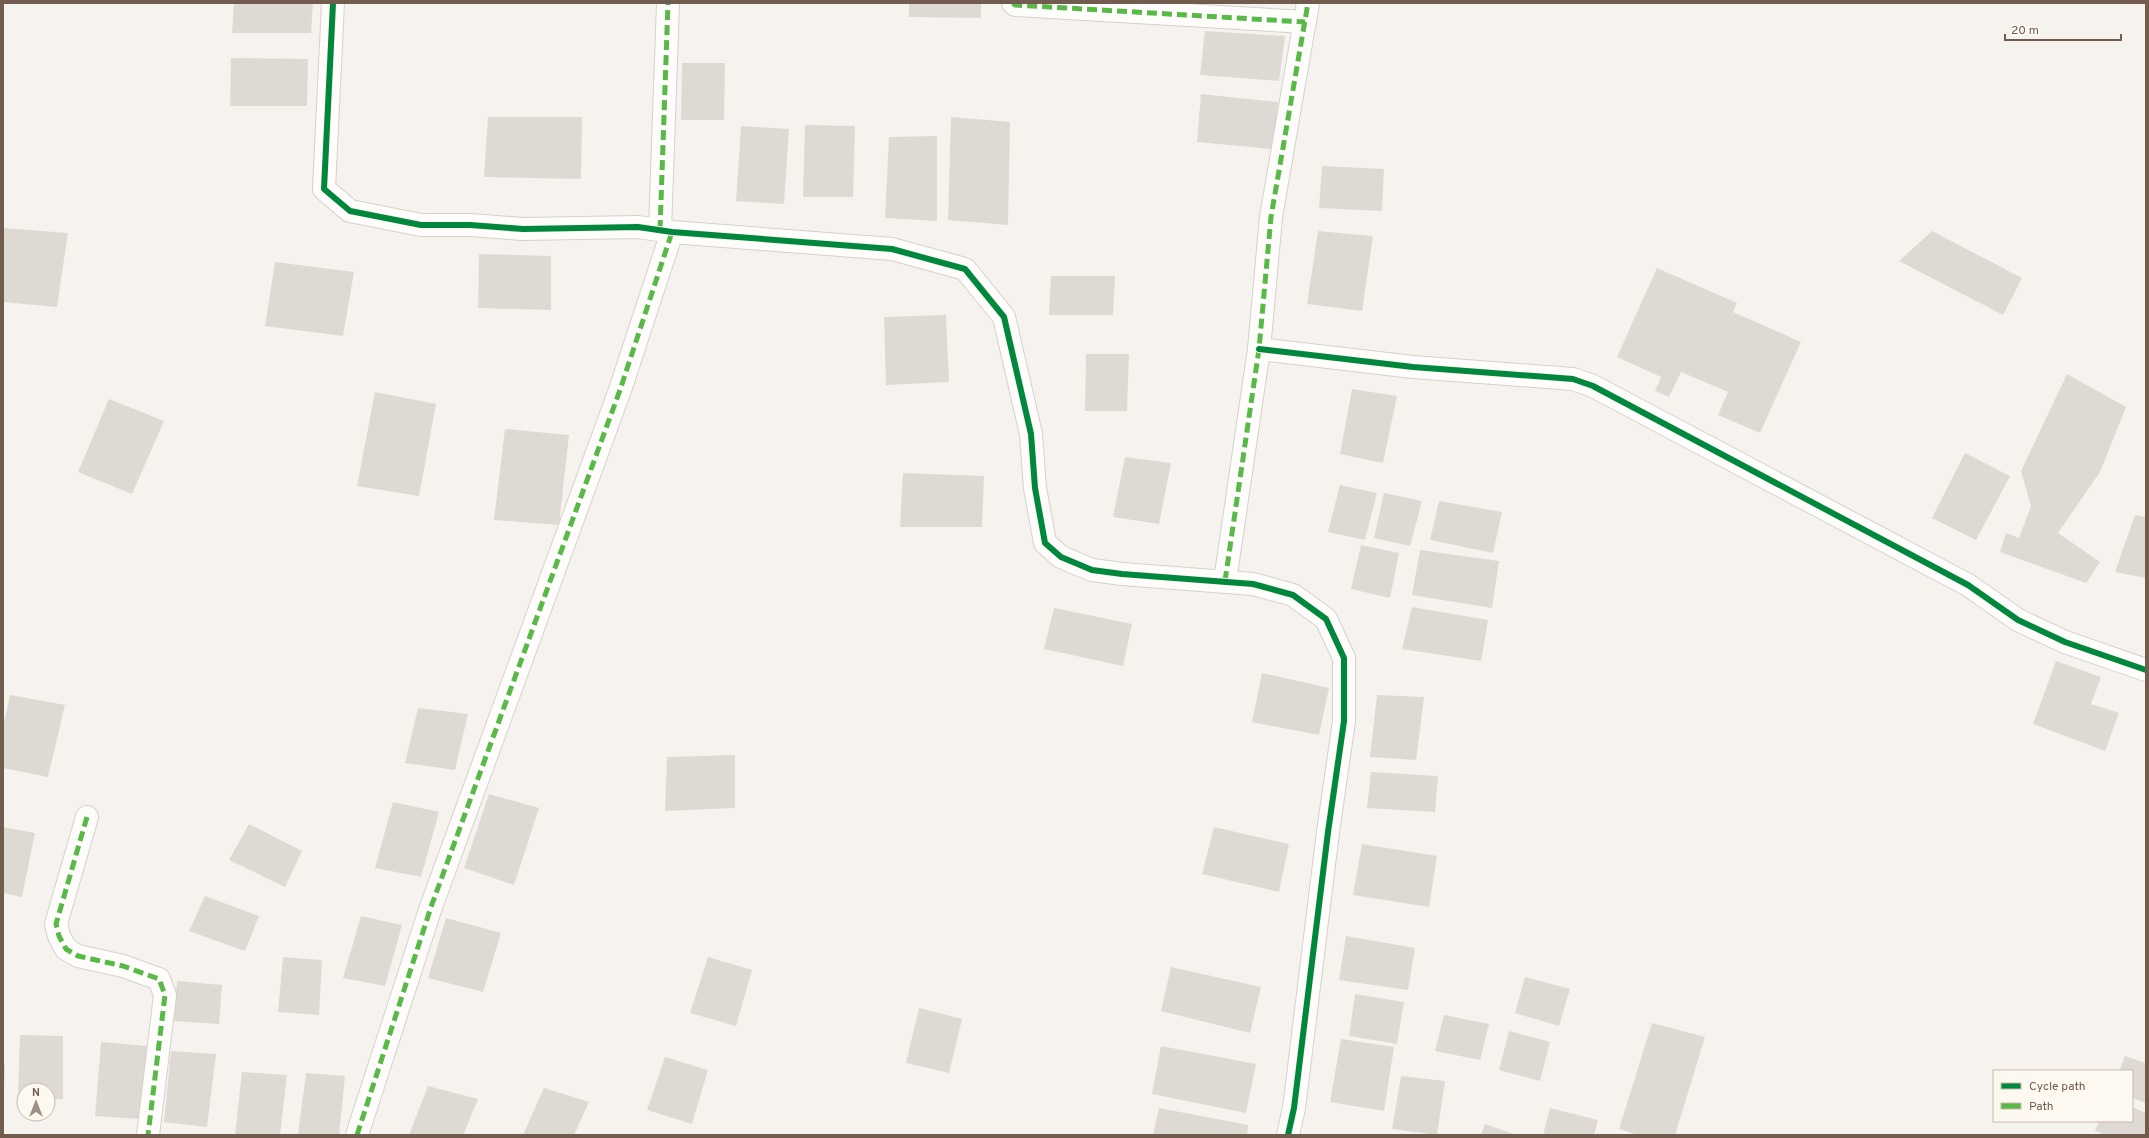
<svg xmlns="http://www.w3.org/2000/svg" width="2149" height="1138" viewBox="0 0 2149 1138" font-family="Overpass,sans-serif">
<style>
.building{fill:#dfd9d4}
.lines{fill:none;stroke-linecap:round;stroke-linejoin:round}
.street-casing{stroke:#d6d0cc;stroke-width:24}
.street{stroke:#fefdfc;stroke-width:22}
.quiet{stroke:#58b947;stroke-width:5;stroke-dasharray:10 5;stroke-linecap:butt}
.cycleway-casing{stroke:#fdf8f0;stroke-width:8}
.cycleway{stroke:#00873e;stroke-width:6}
</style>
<rect width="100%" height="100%" fill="#f6f3ee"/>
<g class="building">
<polygon points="234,3 313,3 311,33 232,33"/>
<polygon points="909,3 981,3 981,18 909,17"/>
<polygon points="1205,31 1285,36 1279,81 1200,75"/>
<polygon points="231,58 308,59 307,106 230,106"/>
<polygon points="682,63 725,63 724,120 681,120"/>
<polygon points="1201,94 1278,102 1273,149 1197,142"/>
<polygon points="488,117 582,117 581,179 484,177"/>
<polygon points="951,117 1010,122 1008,225 948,220"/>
<polygon points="805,125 855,126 853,197 803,197"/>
<polygon points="741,126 789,129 784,204 736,201"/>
<polygon points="937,136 937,221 885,218 889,137"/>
<polygon points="1322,166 1384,169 1382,211 1319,208"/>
<polygon points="3,228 68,233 57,307 3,302"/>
<polygon points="1318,231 1373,236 1362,311 1307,304"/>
<polygon points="1932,231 2022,278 2003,315 1899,261"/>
<polygon points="479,254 551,256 551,310 478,308"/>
<polygon points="275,262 354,272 343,336 265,326"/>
<polygon points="1657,268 1737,303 1719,342 1733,312 1801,342 1760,433 1718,415 1728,392 1681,372 1669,397 1655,391 1661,377 1617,357"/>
<polygon points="1051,276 1115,276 1113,315 1049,315"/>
<polygon points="946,315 949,382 886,385 884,317"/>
<polygon points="1086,354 1129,354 1127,411 1085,411"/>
<polygon points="2067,374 2126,407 2100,472 2058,533 2100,562 2086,583 2000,552 2006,533 2019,538 2031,506 2021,471"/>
<polygon points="1352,389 1397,396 1383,463 1340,454"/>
<polygon points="375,392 436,404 419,496 357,486"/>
<polygon points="109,399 164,421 132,494 78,472"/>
<polygon points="505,429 569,435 559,525 494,520"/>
<polygon points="1965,453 2010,476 1976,540 1932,518"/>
<polygon points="1125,457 1171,463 1159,524 1113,517"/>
<polygon points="903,473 984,476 982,527 900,527"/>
<polygon points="1340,485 1377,493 1365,540 1328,532"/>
<polygon points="1384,493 1422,501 1410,546 1374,538"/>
<polygon points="1439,501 1502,512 1493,553 1430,540"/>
<polygon points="2135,515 2146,517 2146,578 2115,572"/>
<polygon points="1361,545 1399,553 1390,598 1351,589"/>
<polygon points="1420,550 1499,561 1492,608 1412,595"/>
<polygon points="1412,607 1488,620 1481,661 1402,649"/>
<polygon points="1054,608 1132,624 1123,666 1044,649"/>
<polygon points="2056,661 2101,677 2091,704 2119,713 2105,751 2033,724"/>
<polygon points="1262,673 1329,688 1319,735 1252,722"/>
<polygon points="10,695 65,705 48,777 3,768 3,727"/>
<polygon points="1377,695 1424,697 1416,760 1370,757"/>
<polygon points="418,708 468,714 455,770 405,763"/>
<polygon points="735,755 735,808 665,811 667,757"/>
<polygon points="1371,772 1438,776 1435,812 1367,808"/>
<polygon points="489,794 539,808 514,885 464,868"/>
<polygon points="393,802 439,812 421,877 375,868"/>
<polygon points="249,824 302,851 285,887 229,860"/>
<polygon points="3,827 35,833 22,897 3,893"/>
<polygon points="1214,827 1289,844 1279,892 1202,874"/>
<polygon points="1362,844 1437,856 1429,907 1353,895"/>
<polygon points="205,896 259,916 245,951 189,931"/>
<polygon points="361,916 402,925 385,986 343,978"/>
<polygon points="446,918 501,933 483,992 428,978"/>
<polygon points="1346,936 1415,948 1408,990 1339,980"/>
<polygon points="283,957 322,960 319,1015 278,1012"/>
<polygon points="708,957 752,970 736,1026 690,1013"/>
<polygon points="1171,967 1261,987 1250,1033 1161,1011"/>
<polygon points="1525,977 1570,989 1559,1026 1515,1013"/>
<polygon points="177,981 222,985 219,1024 174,1021"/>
<polygon points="1355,994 1404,1002 1397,1044 1349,1036"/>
<polygon points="919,1008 962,1019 949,1073 906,1063"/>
<polygon points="1444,1015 1489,1024 1480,1060 1435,1051"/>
<polygon points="1652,1023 1705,1037 1675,1135 1638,1135 1619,1129"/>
<polygon points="1509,1031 1550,1042 1540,1081 1499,1070"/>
<polygon points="20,1035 63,1036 63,1099 48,1099 48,1090 24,1090 24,1098 18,1098"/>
<polygon points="1341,1039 1394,1047 1384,1111 1330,1102"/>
<polygon points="101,1042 147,1046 141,1119 95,1116"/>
<polygon points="1161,1046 1256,1064 1246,1113 1152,1094"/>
<polygon points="171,1051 216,1054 207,1127 164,1122"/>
<polygon points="2125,1056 2146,1063 2146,1103 2132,1098 2132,1071 2119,1071"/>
<polygon points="665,1057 708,1070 692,1124 647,1110"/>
<polygon points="3,1064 5,1064 4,1092 3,1092"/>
<polygon points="242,1072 287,1075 280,1135 235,1135"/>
<polygon points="306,1073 345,1076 339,1135 298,1135"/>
<polygon points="1401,1076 1445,1081 1437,1135 1392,1129"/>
<polygon points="428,1086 478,1099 463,1135 409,1135"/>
<polygon points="544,1088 589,1102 574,1135 523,1135"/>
<polygon points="2132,1107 2146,1113 2146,1135 2105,1135 2095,1131 2099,1121 2132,1121"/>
<polygon points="1159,1108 1248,1125 1247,1135 1153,1135"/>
<polygon points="1550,1108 1598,1120 1594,1135 1543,1135"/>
<polygon points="1485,1124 1516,1135 1481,1135"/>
</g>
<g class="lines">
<defs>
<g id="street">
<polyline points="333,3 324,189 350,211 421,225 470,225 523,229 638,227 672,232 892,249 965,269 1004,317 1031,434 1035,488 1045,543 1061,557 1092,570 1122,574 1253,584 1293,595 1326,619 1344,658 1344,721 1328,832 1294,1108 1288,1135"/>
<polyline points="1013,3 1015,5 1305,22"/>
<polyline points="660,230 668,3"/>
<polyline points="1259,349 1413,367 1573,379 1593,386 1968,585 2018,620 2065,642 2146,670"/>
<polyline points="1225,581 1259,349 1271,217 1308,3"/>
<polyline points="87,817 56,924 59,936 66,949 78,956 123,966 159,979 165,995 148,1135"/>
<polyline points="357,1135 431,907 620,390 672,232"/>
</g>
</defs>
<use href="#street" class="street-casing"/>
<use href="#street" class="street"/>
<g class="quiet">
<polyline points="1013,3 1015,5 1305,22"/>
<polyline points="660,230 668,3"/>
<polyline points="1225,581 1259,349 1271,217 1308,3"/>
<polyline points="87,817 56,924 59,936 66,949 78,956 123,966 159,979 165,995 148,1135"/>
<polyline points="357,1135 431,907 620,390 672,232"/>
</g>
<defs>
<g id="cycleway">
<polyline points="333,3 324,189 350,211 421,225 470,225 523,229 638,227 672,232 892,249 965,269 1004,317 1031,434 1035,488 1045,543 1061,557 1092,570 1122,574 1253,584 1293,595 1326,619 1344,658 1344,721 1328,832 1294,1108 1288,1135"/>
<polyline points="1259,349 1413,367 1573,379 1593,386 1968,585 2018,620 2065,642 2146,670"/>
</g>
</defs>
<use href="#cycleway" class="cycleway-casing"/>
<use href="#cycleway" class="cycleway"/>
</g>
<rect width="2149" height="1138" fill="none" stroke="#725c50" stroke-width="8"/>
<rect x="1993" y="1070" width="140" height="52" fill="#fdf8f0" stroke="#c5bab0"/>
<rect x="2001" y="1083" width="20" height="6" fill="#00873e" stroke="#c5bab0"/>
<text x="2029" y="1090" font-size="12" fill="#725c50">Cycle path</text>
<rect x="2001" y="1103" width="20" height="6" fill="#58b947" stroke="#c5bab0"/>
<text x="2029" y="1110" font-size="12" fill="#725c50">Path</text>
<g transform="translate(36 1102)"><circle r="19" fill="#fdf8f0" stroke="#c5bab0"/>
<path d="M0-3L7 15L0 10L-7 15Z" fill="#a09187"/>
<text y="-6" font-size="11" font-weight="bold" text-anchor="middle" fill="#725c50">N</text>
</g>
<path d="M2005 34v6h116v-6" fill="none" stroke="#725c50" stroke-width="2"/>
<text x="2011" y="34" font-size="12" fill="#725c50" stroke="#fdf8f0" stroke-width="3" paint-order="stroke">20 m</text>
</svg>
